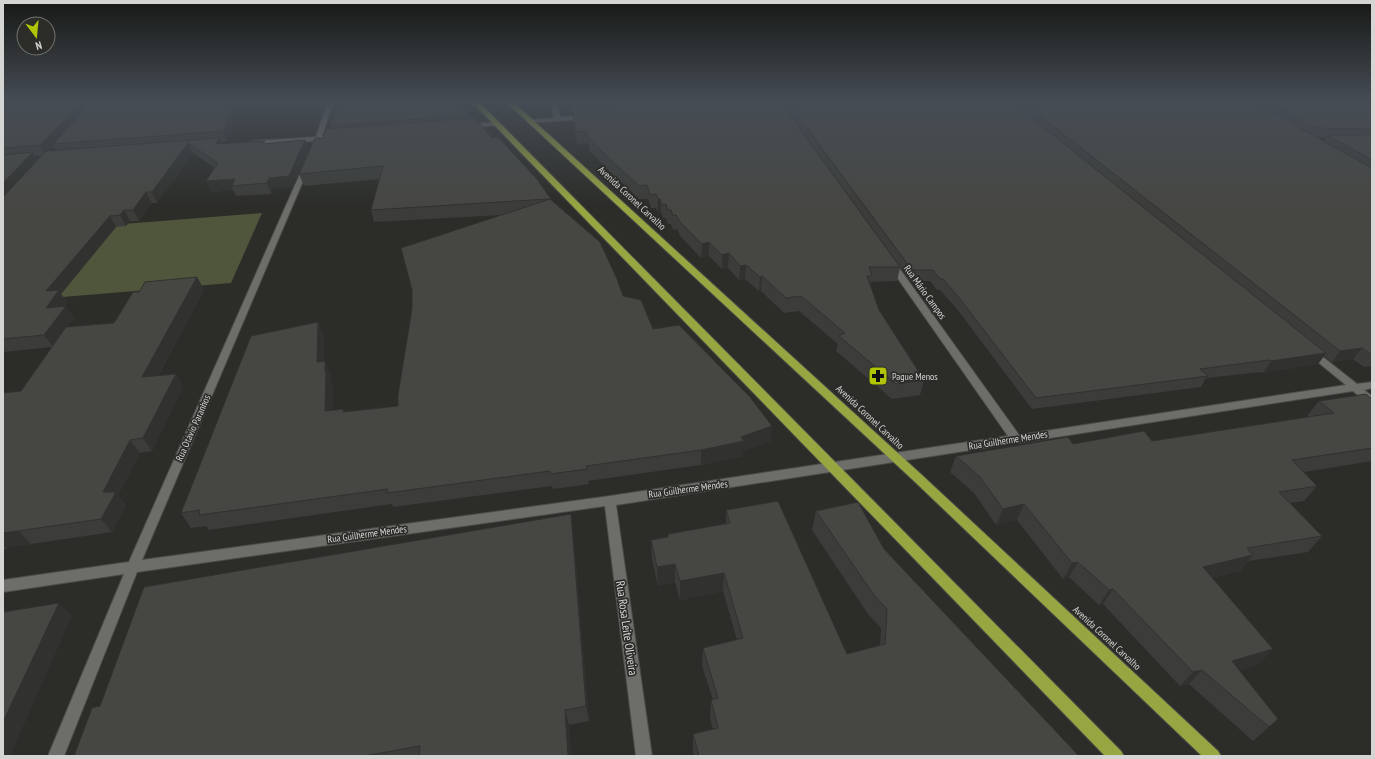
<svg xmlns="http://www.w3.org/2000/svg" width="1375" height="759" viewBox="0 0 1375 759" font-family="'PT Sans Narrow',sans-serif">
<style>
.green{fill:#50563c}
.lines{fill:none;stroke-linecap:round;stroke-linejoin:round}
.street-casing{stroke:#4b4b48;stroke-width:2}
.primary-casing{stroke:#4b4b48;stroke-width:2}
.street{fill:#6d6e6a;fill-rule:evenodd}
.primary{fill:#98a641;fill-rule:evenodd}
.wall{fill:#3c3d3a;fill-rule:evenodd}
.shaded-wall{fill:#31322f}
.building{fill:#464743;stroke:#31322f}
.labels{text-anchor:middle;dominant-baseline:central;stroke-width:3.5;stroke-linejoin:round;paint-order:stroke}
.street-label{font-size:10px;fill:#d5d6d4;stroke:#2c2d29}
.poi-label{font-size:10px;fill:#d5d6d4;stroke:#2c2d29;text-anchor:start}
.near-street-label{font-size:12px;fill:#d5d6d4;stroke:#2c2d29}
</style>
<rect width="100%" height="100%" fill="#2c2d29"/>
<polygon class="green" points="262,213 231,283 3,302 111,225"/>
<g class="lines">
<defs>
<g id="street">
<polygon points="328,100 334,100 322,136 327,138 321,140 316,152 311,151 314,141 252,145 249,143 252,141 316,137"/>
<polygon points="551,100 557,100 560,117 586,115 589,117 586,119 528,123 528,121 530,120 554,118"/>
<polygon points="496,122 499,124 498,125 468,128 465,126 468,124"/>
<polygon points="306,165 309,167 142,560 610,496 1008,436 887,263 891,261 894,261 1019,435 1346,385 1308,354 1306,352 1311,349 1314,350 1357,384 1372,382 1372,388 1364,390 1372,396 1372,405 1368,404 1353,391 616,505 652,756 636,756 605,506 137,572 64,756 48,756 124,574 3,592 3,580 129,562 303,167"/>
</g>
<g id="primary">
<polygon points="470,100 477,100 1121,751 1124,756 1105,756"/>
<polygon points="504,100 511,100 923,476 1218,751 1221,756 1202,756 915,482"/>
</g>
</defs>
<use href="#street" class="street-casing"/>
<use href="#primary" class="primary-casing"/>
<use href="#street" class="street"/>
<use href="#primary" class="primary"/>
</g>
<g class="wall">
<path d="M3,100L231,128L232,130L227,141L221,142L222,144H266L305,140L309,151L293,187L273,188L271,194L236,196L233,190L211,192L206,181L215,168L193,153L157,203H152L139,221H130L126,226L116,227L61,294L67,302L64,306L74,318L67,327L114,323L139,292L197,277L204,290L158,376L176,374L183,387L152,451L140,453L118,495L126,505L112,532L31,544L8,547L7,549L3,550V393L21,391L52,347L3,352ZM54,147L56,150L51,151ZM35,156H41L37,160Z"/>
<path d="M570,100H779L782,104V100H1372V366L1364,367L1353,359L1332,362L1324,356L1318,364L1263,373L1262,372L1206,378L1201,387L1032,409L957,309L940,290H937L930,281H910L900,268L897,281L871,282L870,286L879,310L924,380L920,395L892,399L836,351L838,344L799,311L784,313L761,291H759L745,279L739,280L728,268L722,269L709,256L701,258L680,236L677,229L673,230L671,224H668L666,218H663L661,213H658L656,208H651L648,199H639L590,152L588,143L577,144ZM1317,138H1326L1324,141Z"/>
<polygon points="470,115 470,118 492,138 551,199 623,296 653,329 771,441 743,451 743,456 701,465 588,481 589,484 553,489 552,486 393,507 392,504 209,530 206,526 191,528 181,513 318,322 324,337 324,361 325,361 331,375 331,381 333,385 332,410 345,412 398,406 502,215 374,222 371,210 380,179 304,186 299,174 323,138 331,128 330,126"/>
<polygon points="1372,399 1372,461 1304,472 1317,486 1304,501 1290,503 1322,536 1308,552 1248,561 1240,571 1212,578 1273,649 1258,664 1239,670 1269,727 1253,741 1189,684 1180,686 1103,604 1099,605 1069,577 1063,579 1017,520 996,525 974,493 950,472 956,456 1073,444 1152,441 1308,417 1307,416 1319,401"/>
<polygon points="726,510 847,654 880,645 881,628 868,614 812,530 816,511 884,549 1079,756 694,756 693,751 693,734 713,729 710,718 711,700 713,700 702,666 703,648 737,640 723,591 680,600 675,582 658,586 652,559 651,540 668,537 726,523"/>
<polygon points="573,531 589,721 569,725 571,756 74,756 100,706"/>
</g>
<g class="shaded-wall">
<polygon points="84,100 98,100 53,144 54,147 46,156 40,145"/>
<polygon points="236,100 245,100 231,128 232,130 227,141 223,131 226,120"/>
<polygon points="645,100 748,100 572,108 572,115 571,106"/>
<polygon points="219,138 224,148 216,144"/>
<polygon points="305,140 309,151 293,187 273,188 271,194 267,183 269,178"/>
<polygon points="188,143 193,153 157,203 152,192"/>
<polygon points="33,152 39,163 3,202 3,183"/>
<polygon points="235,179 232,186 233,190 211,192 206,181"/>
<polygon points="146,192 152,203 139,221 133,210"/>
<polygon points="658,199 660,199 661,213 658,213"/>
<polygon points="124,210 130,221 126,226 120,215"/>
<polygon points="110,216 116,227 61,294 67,302 54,320 46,308 46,291"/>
<polygon points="709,242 709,256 701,258 702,244"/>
<polygon points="729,253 728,268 722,269 722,255"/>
<polygon points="746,265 745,279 739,280 740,266"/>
<polygon points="762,276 761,291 759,291 760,277"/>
<polygon points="197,277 204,290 150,390 142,377"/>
<polygon points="66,306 74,318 53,347 44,335"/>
<polygon points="318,322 324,337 324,377 317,362"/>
<polygon points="1362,348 1353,359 1332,362 1340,351"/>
<polygon points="1326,353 1318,364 1263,373 1271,361"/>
<polygon points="325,361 331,375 331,381 333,385 332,426 325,411"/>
<polygon points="176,374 183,387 152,451 143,438"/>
<polygon points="772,426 771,441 743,451 743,456 701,465 701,450"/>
<polygon points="130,440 140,453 118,495 126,505 112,532 101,519 103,492"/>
<polygon points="1024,504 1017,520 996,525 1003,509"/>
<polygon points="571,514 573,531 589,721 586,706"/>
<polygon points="19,531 31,544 8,547 7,549 3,545 3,533"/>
<polygon points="1253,555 1240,571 1191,583 1203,567"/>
<polygon points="1078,562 1069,577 1063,579 1072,563"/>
<polygon points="675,564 675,582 658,586 657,567"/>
<polygon points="724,573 723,591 680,600 680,581"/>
<polygon points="1113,589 1103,604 1099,605 1109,590"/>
<polygon points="59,603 72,616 10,756 3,756 3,722"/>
<polygon points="3,607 15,618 3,619"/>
<polygon points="1273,649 1258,664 1218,676 1232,661"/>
<polygon points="1202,670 1189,684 1180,686 1193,672"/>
<polygon points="565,710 569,725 571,756 568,756"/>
</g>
<g class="building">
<polygon points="3,100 84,100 40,145 3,148"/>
<polygon points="94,100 236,100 226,120 228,120 223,131 53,144"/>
<polygon points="340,100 457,100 470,115 330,126"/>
<polygon points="570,100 645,100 571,106"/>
<polygon points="677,100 779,100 900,267 869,267 872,276 867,276 879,310 924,380 896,384 839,336 845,333 801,296 786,298 762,276 760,277 746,265 740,266 729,253 722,255 709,242 702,244 680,222 676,215 673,216 671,210 667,210 666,204 662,205 660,199 658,199 656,194 650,195 647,185 639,186 589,139 587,131 576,132 572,108"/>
<polygon points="786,100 1009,100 1326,353 1271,361 1269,360 1200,369 1208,376 1036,398 960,299 943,279 940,279 933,270 912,270"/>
<polygon points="1020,100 1249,100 1372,168 1372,355 1362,348 1340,351"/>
<polygon points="1263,100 1372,100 1372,129 1315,128"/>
<polygon points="475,118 492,138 498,137 536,178 551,199 548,199 371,210 383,166 299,174 315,138 323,138 326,129"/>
<polygon points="1327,135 1372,135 1372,160"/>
<polygon points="219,138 216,144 265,141 263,144 305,140 289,176 269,178 267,183 232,186 235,179 206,181 218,163 188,143 152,192 146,192 133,210 124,210 120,215 110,216 46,291 59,290 46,308 66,306 44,335 3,339 3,197 46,151"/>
<polygon points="33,152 3,183 3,155"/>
<polygon points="550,199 600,242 617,279 623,296 641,300 653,329 679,325 750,397 772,426 741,437 744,441 701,450 586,466 587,469 550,474 550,471 387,493 388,489 199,515 200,510 181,513 251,336 318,322 317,362 325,361 325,371 326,371 325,411 344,409 343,412 398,406 398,395 412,309 412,290 401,248"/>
<polygon points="197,277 142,377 176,374 143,438 130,440 103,492 116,492 101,519 3,533 3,393 21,391 66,327 114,323 133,292 139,292 145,282"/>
<polygon points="1366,394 1372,399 1372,448 1292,460 1317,486 1279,492 1322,536 1247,548 1253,555 1203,567 1273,649 1232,661 1278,719 1269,727 1202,670 1193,672 1113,589 1109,590 1078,562 1072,563 1024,504 1003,509 980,477 956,456 1068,437 1073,444 1144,431 1152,441 1334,413 1319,401"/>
<polygon points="778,501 847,654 885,644 887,609 874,595 816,511 858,502 884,549 1079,756 699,756 693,734 718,728 711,700 718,698 703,648 743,638 724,573 680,581 675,564 657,567 651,540 668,537 668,534 730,523 726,510"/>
<polygon points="571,514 586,706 565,710 568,756 419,756 420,746 364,756 74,756 92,708 100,706 144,587"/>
<polygon points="59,603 3,722 3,612"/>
</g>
<linearGradient id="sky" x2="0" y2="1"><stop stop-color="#181917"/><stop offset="0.49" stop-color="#454c54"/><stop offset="1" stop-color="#454c54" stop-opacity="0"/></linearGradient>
<rect width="1375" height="206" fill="url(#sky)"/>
<defs>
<symbol id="pharmacy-square" viewBox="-11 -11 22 22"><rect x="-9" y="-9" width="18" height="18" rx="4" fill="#afc506" stroke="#2c2d29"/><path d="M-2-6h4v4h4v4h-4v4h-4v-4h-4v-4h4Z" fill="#111"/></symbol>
</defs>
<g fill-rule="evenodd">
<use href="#pharmacy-square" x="867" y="365" width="22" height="22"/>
</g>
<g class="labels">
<g class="street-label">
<text transform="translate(632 198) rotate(43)">Avenida Coronel Carvalho</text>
<text transform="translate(925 292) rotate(54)">Rua Mário Campos</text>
<text transform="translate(870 417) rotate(43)">Avenida Coronel Carvalho</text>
<text transform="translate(193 428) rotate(-66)">Rua Otávio Paranhos</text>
<text transform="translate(1008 440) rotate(-9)">Rua Guilherme Mendes</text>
<text transform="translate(688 489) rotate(-8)">Rua Guilherme Mendes</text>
<text transform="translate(367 534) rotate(-8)">Rua Guilherme Mendes</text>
<text transform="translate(1107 638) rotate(43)">Avenida Coronel Carvalho</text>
</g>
<g class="poi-label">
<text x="892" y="376">Pague Menos</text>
</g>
<g class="near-street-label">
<text transform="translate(627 628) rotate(82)">Rua Rosa Leite Oliveira</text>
</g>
</g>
<rect width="1375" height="759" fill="none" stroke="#d5d6d4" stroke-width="8"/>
<g transform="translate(36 36) rotate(164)"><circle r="19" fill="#2c2d29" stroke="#70716d"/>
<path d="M0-3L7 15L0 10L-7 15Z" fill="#afc506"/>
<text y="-6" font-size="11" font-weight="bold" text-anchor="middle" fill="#d5d6d4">N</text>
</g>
</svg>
